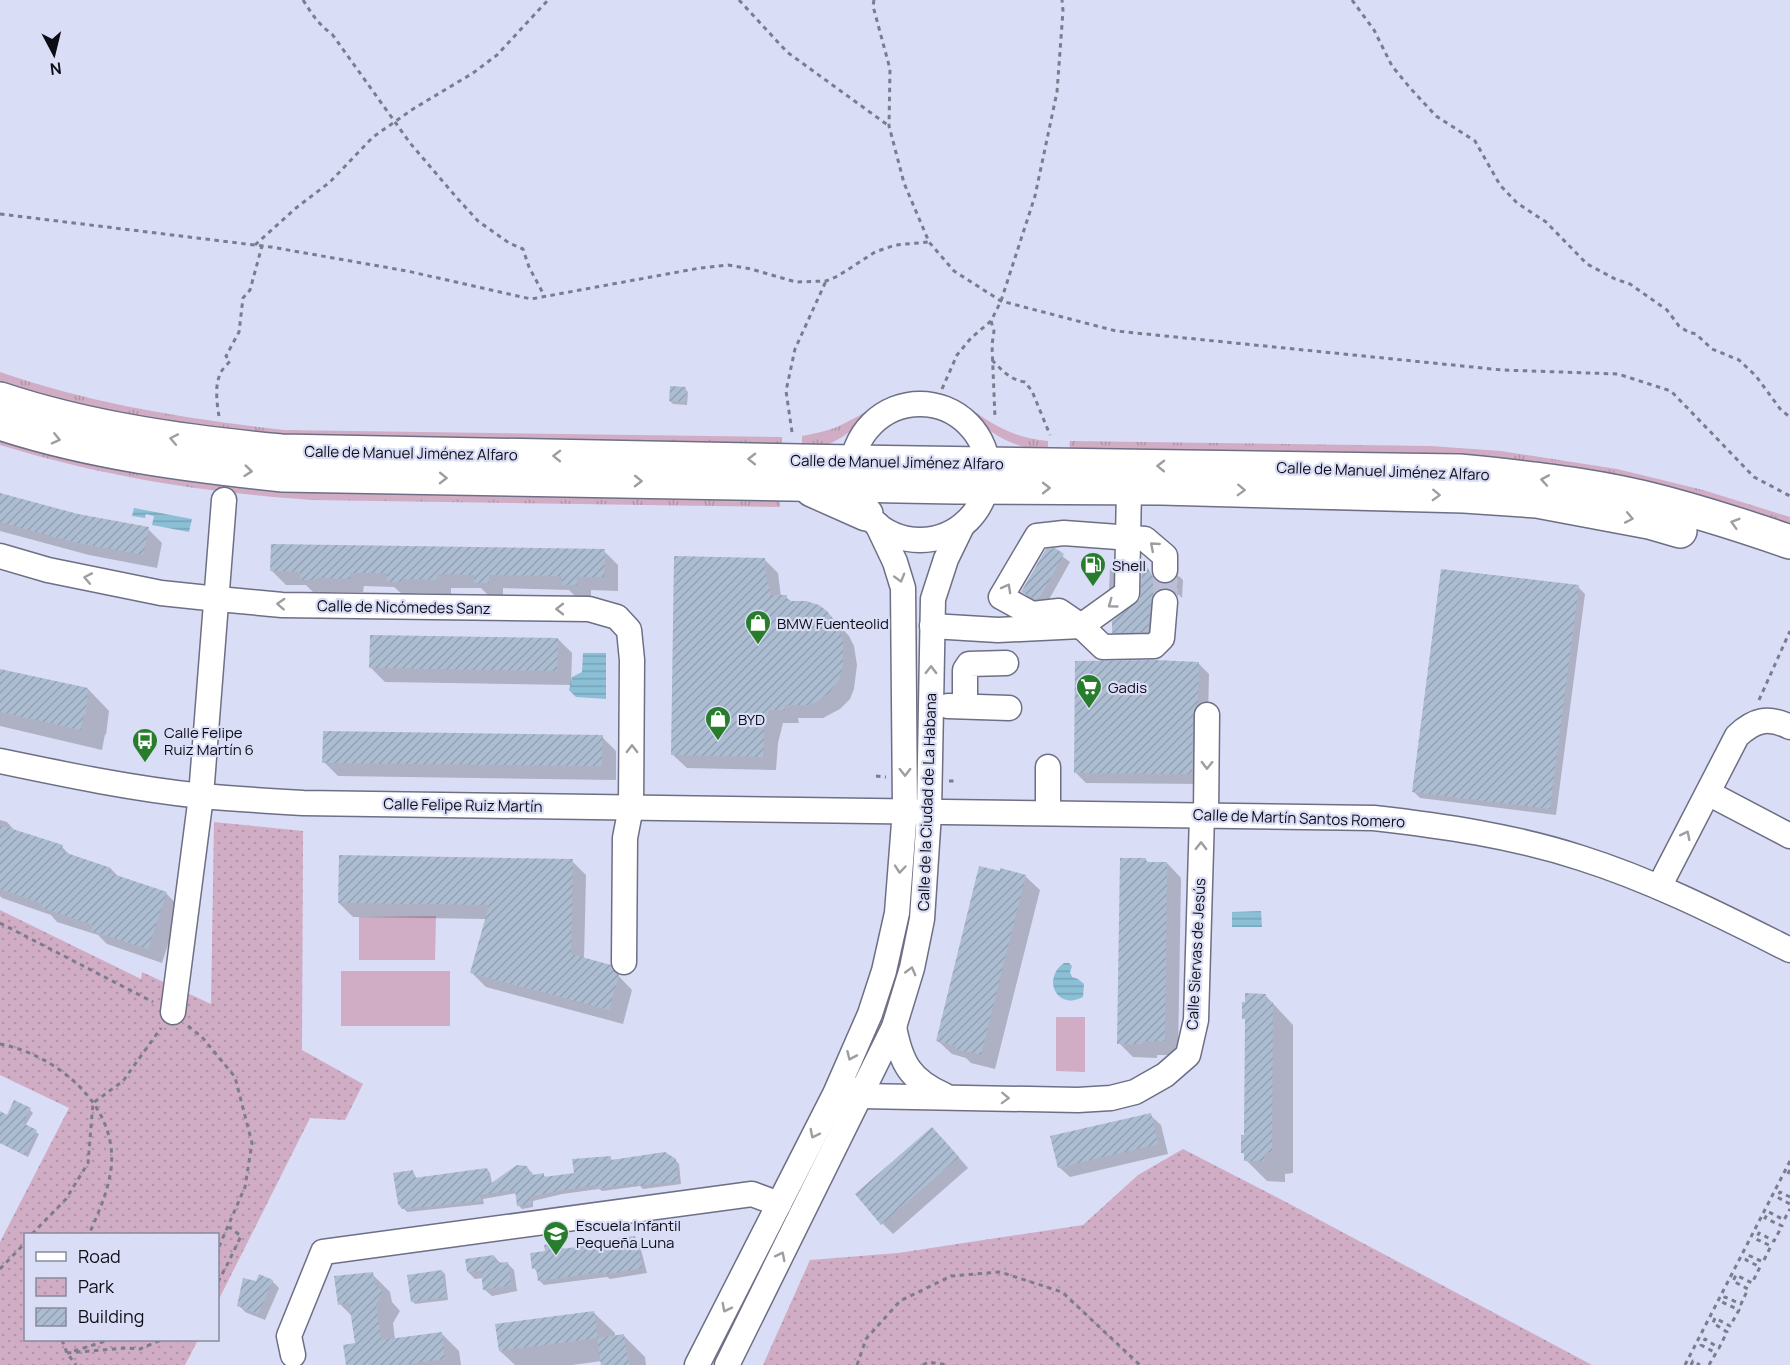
<svg xmlns="http://www.w3.org/2000/svg" width="1790" height="1365" viewBox="0 0 1790 1365" font-family="Manrope,sans-serif">
<style>
.grass{fill:url(#grass-tufts)}
.park{fill:url(#park-dots)}
.garden{fill:#d0adc5}
.water{fill:url(#water-rules)}
.shadow{fill:#0003}
.building{fill:url(#building-hatch)}
.lines{fill:none;stroke-linecap:round;stroke-linejoin:round}
.minor-tunnel{stroke:#bbbed4;stroke-width:24;stroke-dasharray:24 12;stroke-linecap:butt}
.minor-casing{stroke:#6d6f85;stroke-width:27}
.highway-casing{stroke:#6d6f85;stroke-width:36}
.path{stroke:#7b7d8e;stroke-width:3;stroke-dasharray:4.5 4.5;stroke-linecap:butt}
.minor{stroke:#fff;stroke-width:24}
.highway{stroke:#fff;stroke-width:33}
.oneway{stroke:#9e9ea2}
.labels{text-anchor:middle;dominant-baseline:central;stroke-width:4.5;stroke-linejoin:round;paint-order:stroke}
.street-label{font-size:15px;fill:#0d0d16;stroke:#daddf6}
.poi-label{font-size:15px;fill:#0d0d16;stroke:#daddf6;text-anchor:start}
</style>
<defs>
<pattern id="grass-tufts" width="24" height="20" patternUnits="userSpaceOnUse" patternTransform="scale(1.5)"><rect width="24" height="20" fill="#d0adc5"/><path d="M3 7l-1-3M5 7V3M7 7l1-3M15 17l-1-3M17 17v-4M19 17l1-3" fill="none" stroke="#b194a8"/></pattern>
<pattern id="park-dots" width="8" height="8" patternUnits="userSpaceOnUse" patternTransform="scale(1.5)"><rect width="8" height="8" fill="#d0adc5"/><path d="M2 2h.1M6 6h.1" fill="none" stroke="#b194a8" stroke-width="1.8" stroke-linecap="round"/></pattern>
<pattern id="water-rules" width="6" height="5" patternUnits="userSpaceOnUse" patternTransform="scale(1.5)"><rect width="6" height="5" fill="#8bbfd5"/><path d="M0 2.5h6" fill="none" stroke="#77a3b6"/></pattern>
<pattern id="building-hatch" width="6" height="6" patternUnits="userSpaceOnUse" patternTransform="scale(1.5)"><rect width="6" height="6" fill="#acbdd2"/><path d="M-1 1l2-2M0 6l6-6M5 7l2-2" fill="none" stroke="#93a1b4"/></pattern>
</defs>
<rect width="100%" height="100%" fill="#daddf6"/>
<g class="grass">
<path d="M0,372C92,404 188,419 284,430L782,437L781,450L386,445L180,429L0,386Z"/>
<path d="M905,392C916,392 928,391 938,393C957,396 971,410 987,420C1006,432 1025,439 1048,441V452C1029,449 1008,444 992,432C983,426 977,417 968,411C952,399 930,394 911,396C863,402 854,449 802,449V436C816,433 830,431 843,424C864,414 883,400 905,392Z"/>
<path d="M0,433L780,494V507L311,500C201,492 105,477 0,445Z"/>
<polygon points="1070,441 1431,446 1501,451 1617,469 1703,490 1790,517 1790,532 1069,454"/>
</g>
<g class="park">
<polygon points="214,822 303,831 302,1050 363,1084 345,1120 310,1118 218,1301 218,1234 26,1234 26,1340 198,1340 185,1365 0,1365 0,1242 69,1108 0,1075 0,910 141,979 142,972 211,1004"/>
<polygon points="1183,1149 1284,1201 1592,1365 763,1365 810,1260 898,1253 1083,1225 1138,1175"/>
</g>
<g class="garden">
<polygon points="436,916 435,960 359,960 359,917"/>
<rect x="341" y="971" width="109" height="55"/>
<polygon points="1056,1017 1085,1017 1085,1072 1056,1071"/>
</g>
<g class="water">
<polygon points="134,508 192,519 189,532 152,525 154,516 146,514 145,518 132,516"/>
<polygon points="583,653 606,653 606,699 576,697 569,690 572,677 582,672"/>
<polygon points="1261,911 1262,927 1232,927 1232,912"/>
<path d="M1064,963H1069L1072,966L1070,972L1072,977L1078,979L1084,984L1083,997C1056,1011 1042,978 1064,963Z"/>
</g>
<g class="shadow">
<polygon points="685,389 688,392 687,405 673,404 670,401"/>
<polygon points="0,494 78,515 148,529 162,543 157,568 89,555 0,531"/>
<polygon points="1054,550 1070,562 1046,605 1043,605 1029,598 1023,591"/>
<polygon points="604,551 618,565 618,591 591,590 591,599 578,599 569,590 503,588 503,597 490,597 481,588 451,588 451,594 415,593 415,596 403,595 394,587 364,586 363,592 329,592 329,594 315,594 306,585 286,585 272,571"/>
<polygon points="764,559 778,573 781,597 786,597 792,602 826,612 849,636 854,646 857,665 854,689 850,699 840,709 823,718 798,718 799,723 783,723 778,743 776,770 687,768 673,755"/>
<polygon points="1110,568 1116,571 1115,589 1112,591 1109,589"/>
<polygon points="1148,569 1158,584 1164,586 1174,583 1179,576 1183,580 1182,598 1178,594 1171,592 1152,636 1118,637 1113,632 1141,600"/>
<polygon points="1578,587 1585,594 1556,815 1420,798 1413,791"/>
<polygon points="558,639 572,653 571,685 385,682 371,668"/>
<polygon points="1198,663 1209,674 1208,715 1202,784 1086,783 1075,772"/>
<polygon points="0,670 88,689 109,711 106,735 105,734 102,750 0,726"/>
<polygon points="602,737 616,751 616,780 338,776 324,762"/>
<polygon points="0,820 7,822 15,831 62,847 71,856 111,869 120,878 166,893 180,908 162,963 107,944 98,935 57,922 51,915 2,898 0,896"/>
<polygon points="1146,860 1149,863 1167,863 1181,878 1178,1055 1157,1055 1157,1058 1133,1057 1119,1043"/>
<polygon points="572,861 586,875 584,960 610,967 632,990 623,1024 486,987 472,973 486,919 353,917 339,903"/>
<polygon points="1025,876 1040,890 995,1069 971,1063 966,1058 952,1054 937,1040"/>
<polygon points="1265,995 1293,1025 1293,1173 1285,1174 1285,1182 1267,1181 1246,1160 1245,1155 1242,1152 1246,1137 1246,1021 1244,1018"/>
<polygon points="30,1110 33,1113 25,1126 39,1134 28,1157 0,1143 0,1119"/>
<polygon points="1150,1115 1161,1125 1168,1154 1070,1177 1059,1167"/>
<polygon points="943,1139 968,1168 893,1234 883,1224"/>
<polygon points="610,1158 613,1161 675,1160 679,1164 681,1184 643,1189 640,1186 602,1191 599,1189 562,1194 533,1201 533,1207 522,1209 518,1205 517,1193 483,1199 484,1204 407,1212 399,1203 413,1172 417,1179 487,1169 490,1173 492,1184 527,1167 534,1176 543,1175 547,1178 576,1174"/>
<polygon points="634,1237 639,1242 647,1273 610,1279 607,1277 544,1285 539,1280 538,1273 534,1268 547,1252 560,1245 565,1250 601,1245"/>
<polygon points="494,1256 501,1264 507,1263 514,1270 517,1291 492,1296 485,1290 483,1278 475,1279 468,1272"/>
<polygon points="442,1271 445,1274 448,1300 415,1304 412,1301"/>
<polygon points="372,1274 390,1292 392,1302 400,1311 393,1323 395,1340 441,1333 459,1351 461,1365 347,1365 357,1345 353,1317 340,1304"/>
<polygon points="272,1281 279,1288 265,1320 245,1312 239,1305 257,1283"/>
<polygon points="593,1312 615,1333 615,1337 624,1336 645,1357 646,1365 603,1365 602,1361 572,1365 515,1365 500,1351"/>
</g>
<g class="building">
<polygon points="670,386 686,387 685,402 669,401"/>
<polygon points="0,493 78,514 149,527 143,555 73,542 0,522"/>
<polygon points="271,544 605,549 604,577 577,577 577,585 562,585 562,576 489,575 489,583 474,583 474,575 437,574 437,580 402,579 402,582 387,582 387,573 350,573 350,579 316,578 316,580 300,580 300,572 270,571"/>
<polygon points="1055,548 1064,554 1039,599 1035,599 1021,592 1046,549"/>
<polygon points="674,556 765,558 766,576 771,595 787,595 787,601 806,601 819,605 827,611 838,625 843,642 843,666 839,680 829,693 818,701 809,705 785,705 785,710 769,710 764,728 763,757 671,755"/>
<polygon points="1142,567 1148,568 1153,578 1158,583 1164,584 1173,582 1178,574 1178,596 1174,591 1167,588 1159,589 1154,593 1151,601 1148,632 1112,633 1112,621 1140,599"/>
<polygon points="1441,569 1579,585 1550,809 1412,792"/>
<polygon points="370,635 558,638 557,671 369,668"/>
<polygon points="1155,660 1199,662 1198,704 1193,715 1192,774 1074,773 1075,661"/>
<polygon points="0,669 88,688 86,714 84,714 81,730 0,712"/>
<polygon points="323,731 603,735 602,766 322,763"/>
<polygon points="0,825 63,845 61,851 111,868 110,873 167,892 148,949 91,931 93,925 42,908 43,904 0,889"/>
<polygon points="339,855 573,859 571,954 611,965 612,969 619,975 609,1010 470,973 489,905 338,903"/>
<polygon points="1120,858 1146,858 1146,862 1167,862 1165,1041 1143,1041 1143,1044 1117,1044"/>
<polygon points="979,866 1000,871 1000,868 1026,875 981,1055 955,1049 956,1046 936,1041"/>
<polygon points="1245,993 1266,994 1266,1002 1273,1002 1272,1152 1265,1153 1264,1161 1244,1161 1244,1153 1241,1153 1241,1135 1244,1135 1245,1019 1242,1019 1242,1002 1245,1002"/>
<polygon points="14,1100 31,1108 23,1123 37,1130 25,1155 0,1143 0,1111 7,1115"/>
<polygon points="1151,1113 1158,1144 1058,1168 1050,1136"/>
<polygon points="932,1127 959,1157 881,1225 855,1194"/>
<polygon points="665,1152 676,1159 678,1181 638,1186 638,1183 597,1189 596,1185 558,1191 530,1197 531,1204 517,1206 515,1190 480,1195 481,1201 402,1209 398,1204 393,1173 413,1170 414,1178 487,1168 490,1184 517,1165 527,1166 529,1172 532,1172 532,1175 544,1173 544,1177 574,1173 572,1159 611,1156 611,1160"/>
<polygon points="635,1236 643,1268 603,1275 603,1272 538,1281 536,1268 532,1269 530,1253 545,1251 544,1245 561,1243 561,1249 599,1244 599,1240"/>
<polygon points="494,1255 495,1263 508,1262 511,1285 483,1290 481,1271 467,1272 465,1259"/>
<polygon points="442,1270 446,1297 411,1302 407,1275"/>
<polygon points="373,1272 375,1285 383,1292 376,1304 381,1340 442,1332 445,1359 402,1365 346,1365 343,1345 355,1343 349,1303 338,1305 334,1276"/>
<polygon points="259,1274 273,1280 258,1314 237,1306 243,1278 256,1281"/>
<polygon points="594,1311 598,1338 624,1334 629,1365 601,1365 597,1338 499,1351 495,1324"/>
</g>
<g class="lines">
<polyline class="minor-tunnel" points="1165,570 1165,602"/>
<defs>
<g id="minor">
<circle cx="920" cy="472" r="68"/>
<polyline points="0,556 48,570 161,593 218,599 282,605 589,609 617,617 629,630 632,660 631,807 625,838 624,962"/>
<polyline points="1165,570 1165,556 1145,539 1064,533 1037,536 1001,597 1032,614 1059,611 1081,626 1103,647 1154,646 1162,638 1165,602"/>
<polyline points="932,626 998,630 1081,626 1127,593 1129,488"/>
<polyline points="948,706 1009,708"/>
<polyline points="965,706 965,670 969,664 1006,663"/>
<path d="M0,761C67,775 134,789 202,796C236,799 269,801 303,803L1374,818C1444,826 1513,836 1581,858C1654,881 1722,916 1790,950"/>
<polyline points="1048,767 1048,813"/>
<polyline points="1708,793 1790,836"/>
<polyline points="1206,815 1207,715"/>
<path d="M1659,887L1737,736C1754,720 1768,716 1790,727"/>
<polyline points="173,1012 201,796 224,500"/>
<path d="M894,1027C901,1063 910,1080 944,1095"/>
<polyline points="849,1088 861,1096 1078,1100 1111,1098 1135,1092 1165,1075 1188,1055 1196,1020 1202,815"/>
<polyline points="293,1355 289,1336 323,1252 752,1194 779,1204"/>
<polyline points="697,1365 835,1094 870,1014 884,971 897,913 905,810 903,588 895,562 877,524"/>
<polyline points="727,1365 894,1027 912,968 922,919 929,813 933,599 946,559 962,526"/>
</g>
<g id="highway">
<path d="M0,399C90,429 186,442 281,451L853,462L1459,471C1520,477 1581,483 1641,497C1691,509 1741,525 1790,542"/>
<path d="M0,423C91,453 188,465 283,475L955,487L1161,488L1464,496L1537,501L1649,522L1680,531"/>
<polyline points="812,490 866,514"/>
</g>
</defs>
<use href="#minor" class="minor-casing"/>
<use href="#highway" class="highway-casing"/>
<g class="path">
<path d="M303,0C312,14 318,24 332,34L410,143L457,198L478,221L509,243L523,249L529,267L545,297"/>
<polyline points="739,0 787,52 889,126"/>
<polyline points="874,0 873,6 890,69 889,126 904,183 929,242 954,271 1001,301 1116,331 1502,370 1618,374 1671,391 1754,477 1790,496"/>
<polyline points="1352,0 1374,30 1392,66 1411,89 1436,116 1475,141 1500,185 1517,203 1546,222 1587,264 1615,279 1630,284 1667,310 1679,326 1688,332 1696,334 1712,349 1739,360 1756,376 1781,410 1790,417"/>
<polyline points="0,214 271,247 407,271 531,299 700,268 728,265 751,269 796,282 826,281 838,276 875,252 895,245 929,242"/>
<polyline points="255,245 296,208 330,182 373,137 413,109 473,73 497,55 548,0"/>
<polyline points="991,321 994,331 992,345 995,418"/>
<path d="M992,360C1002,370 1010,380 1025,382L1032,391L1050,435"/>
<polyline points="942,389 957,355 971,338 991,321 1001,301 1035,196 1057,92 1063,11 1062,0"/>
<path d="M219,416C217,405 215,387 219,377C220,371 226,366 230,361L226,356L239,332L243,298L250,290L262,246"/>
<polyline points="792,432 786,391 795,349 826,281"/>
<polyline points="1759,700 1790,631"/>
<polyline points="876,776 886,777"/>
<polyline points="949,781 958,781"/>
<polyline points="0,923 153,1002"/>
<polyline points="188,1026 202,1037 235,1077 252,1143 245,1187 218,1249"/>
<path d="M0,1044C57,1055 119,1106 111,1169C108,1192 98,1214 89,1234"/>
<polyline points="1790,1170 1787,1175 1790,1176"/>
<polyline points="1790,1197 1780,1192 1777,1197 1790,1204"/>
<polyline points="32,1234 66,1199 88,1163 93,1103 123,1081 161,1028"/>
<polyline points="0,1269 26,1242"/>
<polyline points="218,1282 228,1263 241,1236 229,1227"/>
<polyline points="62,1340 67,1353 76,1365"/>
<polyline points="74,1351 109,1340"/>
<polyline points="67,1353 126,1348 140,1349 161,1340"/>
<polyline points="857,1365 866,1339 900,1301 951,1276 1000,1272 1062,1292 1140,1365"/>
<polyline points="923,1365 928,1362 948,1365"/>
<polyline points="1685,1365 1790,1161"/>
<polyline points="1691,1365 1693,1361 1700,1365"/>
<polyline points="1709,1365 1716,1353 1701,1345 1705,1339 1719,1348 1727,1332 1713,1323 1715,1318 1730,1326 1739,1310 1722,1302 1725,1297 1741,1304 1748,1289 1733,1281 1736,1275 1752,1283 1760,1267 1746,1260 1748,1255 1763,1262 1771,1246 1756,1239 1759,1233 1774,1241 1782,1226 1765,1218 1769,1212 1784,1220 1790,1209"/>
</g>
<use href="#minor" class="minor"/>
<use href="#highway" class="highway"/>
</g>
<defs><path id="oneway-chevron" d="M-2-3.5L2.5 0L-2 3.5" fill="none" stroke-width="1.6" stroke-linecap="round" stroke-linejoin="round" transform="scale(1.5)"/></defs>
<g class="oneway">
<use href="#oneway-chevron" transform="translate(56 439) rotate(13)"/>
<use href="#oneway-chevron" transform="translate(174 439) rotate(-169)"/>
<use href="#oneway-chevron" transform="translate(557 456) rotate(-179)"/>
<use href="#oneway-chevron" transform="translate(752 459) rotate(-179)"/>
<use href="#oneway-chevron" transform="translate(1161 466) rotate(-179)"/>
<use href="#oneway-chevron" transform="translate(248 471) rotate(6)"/>
<use href="#oneway-chevron" transform="translate(443 478) rotate(1)"/>
<use href="#oneway-chevron" transform="translate(1545 480) rotate(-170)"/>
<use href="#oneway-chevron" transform="translate(638 481) rotate(1)"/>
<use href="#oneway-chevron" transform="translate(1046 488)"/>
<use href="#oneway-chevron" transform="translate(1241 490) rotate(2)"/>
<use href="#oneway-chevron" transform="translate(1436 495) rotate(2)"/>
<use href="#oneway-chevron" transform="translate(1629 518) rotate(11)"/>
<use href="#oneway-chevron" transform="translate(1735 523) rotate(-164)"/>
<use href="#oneway-chevron" transform="translate(1154 546) rotate(-139)"/>
<use href="#oneway-chevron" transform="translate(88 578) rotate(-169)"/>
<use href="#oneway-chevron" transform="translate(900 578) rotate(74)"/>
<use href="#oneway-chevron" transform="translate(1007 588) rotate(-61)"/>
<use href="#oneway-chevron" transform="translate(281 604) rotate(-177)"/>
<use href="#oneway-chevron" transform="translate(1112 604) rotate(144)"/>
<use href="#oneway-chevron" transform="translate(560 609) rotate(-180)"/>
<use href="#oneway-chevron" transform="translate(931 670) rotate(-89)"/>
<use href="#oneway-chevron" transform="translate(632 749) rotate(-90)"/>
<use href="#oneway-chevron" transform="translate(1207 765) rotate(91)"/>
<use href="#oneway-chevron" transform="translate(905 772) rotate(89)"/>
<use href="#oneway-chevron" transform="translate(1686 835) rotate(-63)"/>
<use href="#oneway-chevron" transform="translate(1201 846) rotate(-89)"/>
<use href="#oneway-chevron" transform="translate(900 869) rotate(95)"/>
<use href="#oneway-chevron" transform="translate(911 971) rotate(-75)"/>
<use href="#oneway-chevron" transform="translate(851 1056) rotate(114)"/>
<use href="#oneway-chevron" transform="translate(1005 1098) rotate(2)"/>
<use href="#oneway-chevron" transform="translate(814 1134) rotate(117)"/>
<use href="#oneway-chevron" transform="translate(781 1256) rotate(-63)"/>
<use href="#oneway-chevron" transform="translate(726 1308) rotate(117)"/>
</g>
<defs>
<symbol id="fuel-pin" viewBox="-11 -11 22 30"><path d="M0 17L-7.5 6A9.5 9.5 0 1 1 7.5 6Z" fill="#277d2b" stroke="#daddf6"/><path d="M-5.5-6h7V0h2V4h1.3V-2.5L3-4.5l.8-.8L6-3V5H2.5V1h-1V6h-7ZM-4.2-4.7v3.2H.2V-4.7Z" fill="#fff"/></symbol>
<symbol id="shop-pin" viewBox="-11 -11 22 30"><path d="M0 17L-7.5 6A9.5 9.5 0 1 1 7.5 6Z" fill="#277d2b" stroke="#daddf6"/><path d="M-5-2.5h2.3a2.7 3.5 0 0 1 5.4 0H5L5.5 6h-11ZM-1.5-2.5h3a1.5 2.3 0 0 0-3 0Z" fill="#fff"/></symbol>
<symbol id="supermarket-pin" viewBox="-11 -11 22 30"><path d="M0 17L-7.5 6A9.5 9.5 0 1 1 7.5 6Z" fill="#277d2b" stroke="#daddf6"/><path d="M-6-5.5h2.5l.6 2H6L4.5 2H-2.5L-4.4-4H-6ZM-1.5 3.2a1.3 1.3 0 1 0 .1 0ZM3 3.2a1.3 1.3 0 1 0 .1 0Z" fill="#fff"/></symbol>
<symbol id="bus-pin" viewBox="-11 -11 22 30"><path d="M0 17L-7.5 6A9.5 9.5 0 1 1 7.5 6Z" fill="#277d2b" stroke="#daddf6"/><path d="M-5-6H5V4H4V6H2V4H-2V6H-4V4H-5ZM-3.5-4V0h7V-4ZM-3.5 1.2v1.5H-2V1.2ZM2 1.2v1.5H3.5V1.2Z" fill="#fff"/></symbol>
<symbol id="school-pin" viewBox="-11 -11 22 30"><path d="M0 17L-7.5 6A9.5 9.5 0 1 1 7.5 6Z" fill="#277d2b" stroke="#daddf6"/><path d="M0-5L7-2L0 1L-7-2ZM-4 1L0 2.5L4 1V4Q0 6-4 4Z" fill="#fff"/></symbol>
</defs>
<g fill-rule="evenodd">
<use href="#fuel-pin" x="1078" y="550" width="30" height="40"/>
<use href="#shop-pin" x="743" y="608" width="30" height="40"/>
<use href="#supermarket-pin" x="1074" y="672" width="30" height="40"/>
<use href="#shop-pin" x="703" y="704" width="30" height="40"/>
<use href="#bus-pin" x="130" y="726" width="30" height="40"/>
<use href="#school-pin" x="541" y="1219" width="30" height="40"/>
</g>
<g class="labels">
<g class="street-label">
<text transform="translate(411 453) rotate(1)">Calle de Manuel Jiménez Alfaro</text>
<text transform="translate(897 462) rotate(1)">Calle de Manuel Jiménez Alfaro</text>
<text transform="translate(1383 471) rotate(2)">Calle de Manuel Jiménez Alfaro</text>
<text transform="translate(404 607) rotate(1)">Calle de Nicómedes Sanz</text>
<text transform="translate(927 802) rotate(-88)">Calle de la Ciudad de La Habana</text>
<text transform="translate(463 805) rotate(1)">Calle Felipe Ruiz Martín</text>
<text transform="translate(1299 818) rotate(2)">Calle de Martín Santos Romero</text>
<text transform="translate(1196 954) rotate(-87)">Calle Siervas de Jesús</text>
</g>
<g class="poi-label">
<text x="1112" y="565">Shell</text>
<text x="777" y="623">BMW Fuenteolid</text>
<text x="1108" y="687">Gadis</text>
<text x="738" y="719">BYD</text>
<text x="164" y="732">Calle Felipe<tspan x="164" dy="17">Ruiz Martín 6</tspan></text>
<text x="576" y="1225">Escuela Infantil<tspan x="576" dy="17">Pequeña Luna</tspan></text>
</g>
</g>
<rect x="24" y="1233" width="195" height="108" fill="#daddf6" stroke="#888a9c" stroke-width="1.5"/>
<rect x="36" y="1252" width="30" height="9" fill="#ffffff" stroke="#888a9c" stroke-width="1.5"/>
<text x="78" y="1263" font-size="18" fill="#0d0d16">Road</text>
<rect x="36" y="1278" width="30" height="18" fill="url(#park-dots)" stroke="#888a9c" stroke-width="1.5"/>
<text x="78" y="1293" font-size="18" fill="#0d0d16">Park</text>
<rect x="36" y="1308" width="30" height="18" fill="url(#building-hatch)" stroke="#888a9c" stroke-width="1.5"/>
<text x="78" y="1323" font-size="18" fill="#0d0d16">Building</text>
<g transform="translate(54 54) rotate(173)" stroke="#daddf6" stroke-width="4.5" paint-order="stroke">
<path d="M0-4.5L10 22L0 15L-10 22Z" fill="#0d0d16"/>
<text y="-9" font-size="16" font-weight="bold" text-anchor="middle" fill="#0d0d16">N</text>
</g>
</svg>
